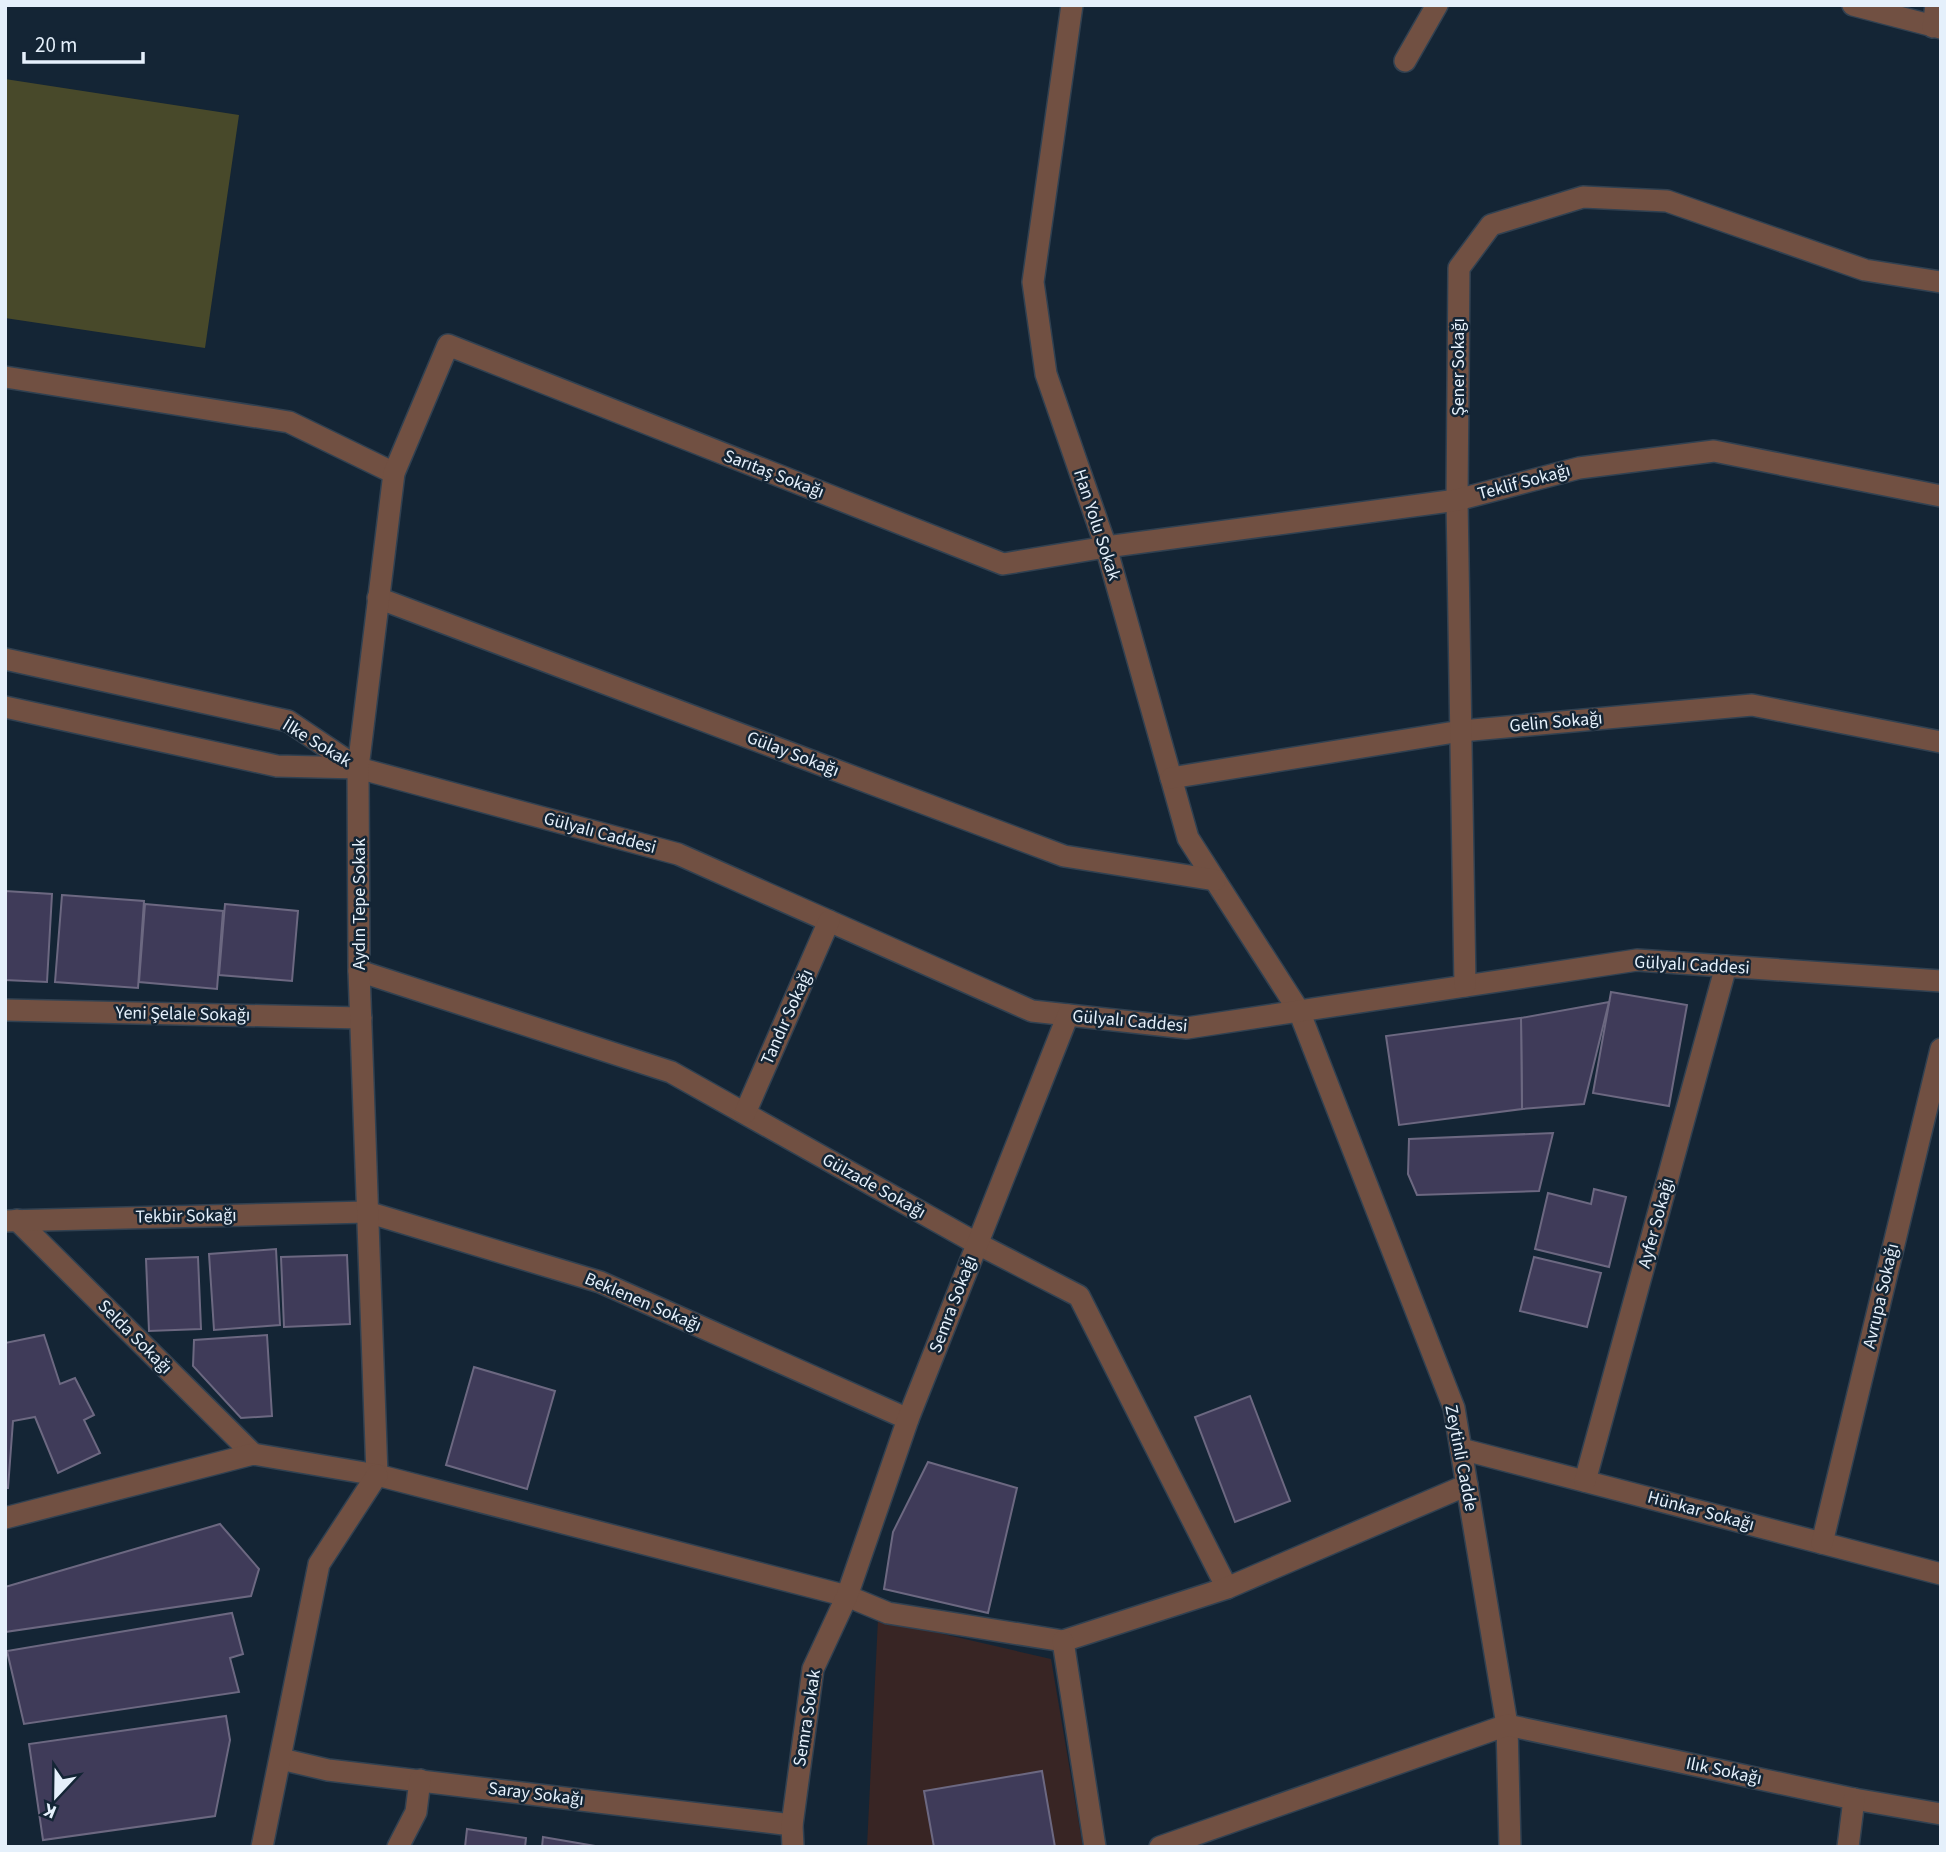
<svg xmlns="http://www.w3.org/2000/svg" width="1946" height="1852" viewBox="0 0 1946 1852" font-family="'Source Sans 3',sans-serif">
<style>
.education{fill:#382524}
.green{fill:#48492a}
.building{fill:#3f3b59;stroke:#6c6881;stroke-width:2}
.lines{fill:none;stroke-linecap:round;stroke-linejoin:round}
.minor-casing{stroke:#314151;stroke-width:24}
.minor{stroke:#715042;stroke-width:21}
.labels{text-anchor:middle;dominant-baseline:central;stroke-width:5;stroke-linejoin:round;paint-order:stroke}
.street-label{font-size:18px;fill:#e5f0fb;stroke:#142535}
</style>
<rect width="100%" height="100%" fill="#142535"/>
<polygon class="education" points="878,1619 1051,1659 1083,1847 867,1847"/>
<polygon class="green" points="5,79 239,115 205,348 5,318"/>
<g class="building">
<polygon points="5,891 52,894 47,982 5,980"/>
<polygon points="62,895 144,901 138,988 55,982"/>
<polygon points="145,904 223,911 217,989 139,982"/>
<polygon points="225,904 298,911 292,981 219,975"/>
<polygon points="1611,992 1687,1005 1669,1106 1593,1093"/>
<polygon points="1609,1002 1584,1104 1522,1109 1521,1018"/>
<polygon points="1521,1018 1522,1109 1399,1125 1386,1036"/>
<polygon points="1553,1133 1539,1191 1417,1195 1408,1174 1409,1139"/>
<polygon points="1594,1189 1626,1197 1609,1267 1535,1249 1548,1193 1591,1204"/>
<polygon points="276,1249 280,1325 214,1330 209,1254"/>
<polygon points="347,1255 350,1324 284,1327 281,1257"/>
<polygon points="198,1257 201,1329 149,1331 146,1259"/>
<polygon points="1534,1257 1601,1273 1587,1327 1520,1311"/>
<polygon points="44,1335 60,1384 75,1378 94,1415 84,1420 100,1453 58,1473 35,1417 13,1421 8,1488 5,1488 5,1343"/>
<polygon points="267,1335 272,1416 241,1418 193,1366 194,1340"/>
<polygon points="474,1367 555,1391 527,1489 446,1465"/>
<polygon points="1250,1396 1290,1501 1235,1522 1195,1417"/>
<polygon points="928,1462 1017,1488 988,1613 884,1589 893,1532"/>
<polygon points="220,1524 259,1569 251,1596 5,1632 5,1587"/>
<polygon points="232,1613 243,1654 230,1658 239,1692 24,1724 7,1651"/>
<polygon points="226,1716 230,1740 215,1816 43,1840 29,1744"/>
<polygon points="1042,1771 1055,1847 934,1847 924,1791"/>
<polygon points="467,1829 526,1838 525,1847 465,1847"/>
<polygon points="543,1837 601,1847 542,1847"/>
</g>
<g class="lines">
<defs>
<g id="minor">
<polyline points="1072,5 1033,282 1046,374 1106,547 1188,838 1299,1011 1454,1408 1507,1725 1510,1847"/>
<polyline points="1853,5 1941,28"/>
<polyline points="1933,27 1936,5"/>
<polyline points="1405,61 1437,5"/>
<polyline points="5,377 289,422 394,473"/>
<polyline points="378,598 1064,856 1215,880"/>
<polyline points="5,659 288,721 358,768"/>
<polyline points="5,707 277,766 358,768 678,854 1032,1011 1187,1028 1637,960 1941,981"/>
<polyline points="1171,778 1461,731 1752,705 1941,742"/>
<polyline points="359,971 671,1072 976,1243 1079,1296 1227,1588"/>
<polyline points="1465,986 1457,500 1459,268 1491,225 1583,197 1667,201 1865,270 1941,282"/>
<polyline points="5,1010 361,1018"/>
<polyline points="745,1113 829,921"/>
<polyline points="17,1220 253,1454"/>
<polyline points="5,1221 367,1212 600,1282 908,1419"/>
<polyline points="1461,1449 1941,1574"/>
<polyline points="377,1475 359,971 358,768 394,473 448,345 1003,564 1106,547 1457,500 1579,468 1714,451 1941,496"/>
<polyline points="1585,1481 1726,966"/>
<polyline points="5,1518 253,1454 377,1475 847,1596 888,1613 1063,1641 1227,1588 1467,1485"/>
<polyline points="1822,1543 1941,1049"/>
<polyline points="1063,1641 1095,1847"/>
<polyline points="281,1759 328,1770 792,1825"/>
<polyline points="262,1847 319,1564 377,1475"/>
<polyline points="398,1847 416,1812 420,1780"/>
<polyline points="793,1847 792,1825 813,1669 847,1596 908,1419 1068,1015"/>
<polyline points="1160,1847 1507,1725 1854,1799 1941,1814"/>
<polyline points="1848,1847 1854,1799"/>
</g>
</defs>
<use href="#minor" class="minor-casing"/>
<use href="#minor" class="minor"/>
</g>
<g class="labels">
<g class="street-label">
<text transform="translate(1458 367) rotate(-90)">Şener Sokağı</text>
<text transform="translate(774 474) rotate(21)">Sarıtaş Sokağı</text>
<text transform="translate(1524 482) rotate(-15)">Teklif Sokağı</text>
<text transform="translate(1097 525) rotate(72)">Han Yolu Sokak</text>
<text transform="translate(1556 722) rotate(-5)">Gelin Sokağı</text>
<text transform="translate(317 743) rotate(31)">İlke Sokak</text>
<text transform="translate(793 754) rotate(21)">Gülay Sokağı</text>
<text transform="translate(600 833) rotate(15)">Gülyalı Caddesi</text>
<text transform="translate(359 904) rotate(-90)">Aydın Tepe Sokak</text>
<text transform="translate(1692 965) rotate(3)">Gülyalı Caddesi</text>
<text transform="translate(183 1014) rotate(1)">Yeni Şelale Sokağı</text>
<text transform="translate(787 1017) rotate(-66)">Tandır Sokağı</text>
<text transform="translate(1130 1021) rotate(5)">Gülyalı Caddesi</text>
<text transform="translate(874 1186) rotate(29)">Gülzade Sokağı</text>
<text transform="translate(186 1216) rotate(-1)">Tekbir Sokağı</text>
<text transform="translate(1656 1223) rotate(-75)">Ayfer Sokağı</text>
<text transform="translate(1881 1296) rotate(-77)">Avrupa Sokağı</text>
<text transform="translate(643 1302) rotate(23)">Beklenen Sokağı</text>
<text transform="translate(953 1304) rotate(-69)">Semra Sokağı</text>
<text transform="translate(135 1337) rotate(45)">Selda Sokağı</text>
<text transform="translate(1461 1458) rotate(79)">Zeytinli Cadde</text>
<text transform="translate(1701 1511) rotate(15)">Hünkar Sokağı</text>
<text transform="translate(807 1718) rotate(-81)">Semra Sokak</text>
<text transform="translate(1724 1771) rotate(12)">Ilık Sokağı</text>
<text transform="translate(536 1794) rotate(7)">Saray Sokağı</text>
</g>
</g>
<rect width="1946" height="1852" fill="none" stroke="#e5f0fb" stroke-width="14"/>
<g transform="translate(56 1796) rotate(202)" stroke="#142535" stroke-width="5" paint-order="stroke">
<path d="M0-5L12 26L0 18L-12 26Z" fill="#e5f0fb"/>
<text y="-10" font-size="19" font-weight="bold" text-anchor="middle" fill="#e5f0fb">K</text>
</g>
<path d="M24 52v10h119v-10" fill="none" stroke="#e5f0fb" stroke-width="3.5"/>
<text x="35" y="52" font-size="21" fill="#e5f0fb" stroke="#142535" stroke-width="5" paint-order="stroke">20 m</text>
</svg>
